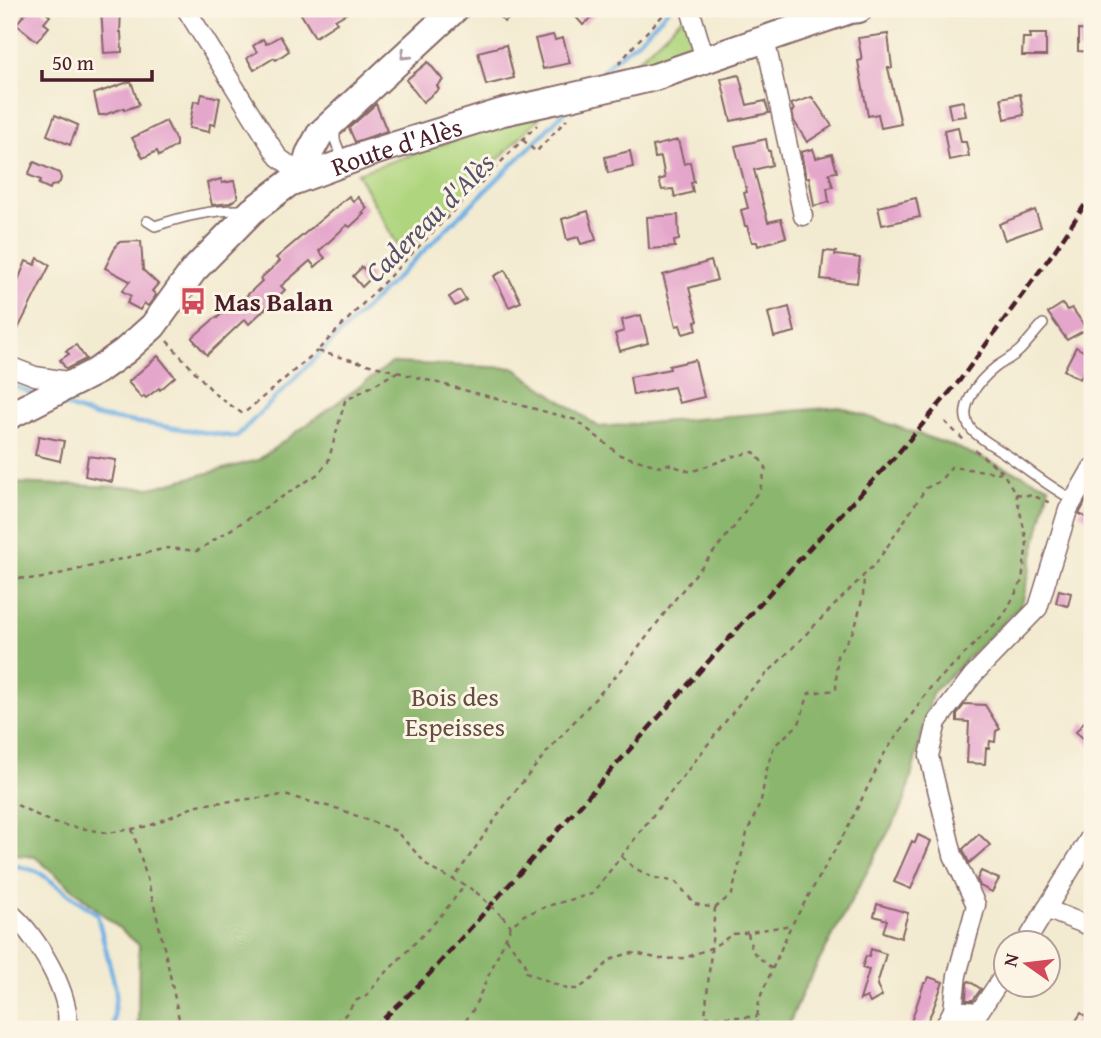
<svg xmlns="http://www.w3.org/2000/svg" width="1101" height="1038" viewBox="0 0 1101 1038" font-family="'Gentium Book Plus',serif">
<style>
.green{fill:#afd57e;stroke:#7c7a54;stroke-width:2}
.forest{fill:#8bb66d;stroke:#6a6a4c;stroke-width:2}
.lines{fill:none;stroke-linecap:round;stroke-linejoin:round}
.stream{stroke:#70b1e4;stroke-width:4.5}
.building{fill:#e5a6cc}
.lane-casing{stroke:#856665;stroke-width:12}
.street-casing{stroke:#856665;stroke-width:21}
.secondary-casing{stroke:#856665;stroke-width:30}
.path{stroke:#856665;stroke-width:2.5;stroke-dasharray:5 5;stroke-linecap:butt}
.lane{stroke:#fff;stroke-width:9}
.street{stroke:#fff;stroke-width:18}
.secondary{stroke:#fff;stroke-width:26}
.rail{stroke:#4a1f2b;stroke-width:4.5;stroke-dasharray:10 5;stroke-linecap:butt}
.secondary-bridge-casing{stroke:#856665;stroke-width:30;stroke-linecap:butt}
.path-bridge{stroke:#856665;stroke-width:2.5;stroke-dasharray:5 5;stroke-linecap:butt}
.secondary-bridge{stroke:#fff;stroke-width:26}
.oneway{stroke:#ae9aa0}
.labels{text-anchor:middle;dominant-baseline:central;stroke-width:6;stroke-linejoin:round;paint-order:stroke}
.street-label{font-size:26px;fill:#4a1f2b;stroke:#fcf5e5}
.poi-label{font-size:26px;font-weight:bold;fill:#4a1f2b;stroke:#fcf5e5;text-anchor:start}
.park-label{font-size:26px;fill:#634c40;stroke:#fcf5e5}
.water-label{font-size:28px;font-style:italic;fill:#57526c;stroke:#fcf5e5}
</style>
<rect width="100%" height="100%" fill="#fcf5e5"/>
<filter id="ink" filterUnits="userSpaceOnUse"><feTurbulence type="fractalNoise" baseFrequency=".0143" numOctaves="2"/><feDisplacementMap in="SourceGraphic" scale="14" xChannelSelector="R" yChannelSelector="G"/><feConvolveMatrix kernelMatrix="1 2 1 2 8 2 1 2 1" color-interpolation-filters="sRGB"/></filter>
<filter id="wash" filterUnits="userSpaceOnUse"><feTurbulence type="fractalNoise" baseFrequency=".00686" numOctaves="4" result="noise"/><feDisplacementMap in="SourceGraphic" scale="28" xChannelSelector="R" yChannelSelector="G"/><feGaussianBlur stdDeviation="1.57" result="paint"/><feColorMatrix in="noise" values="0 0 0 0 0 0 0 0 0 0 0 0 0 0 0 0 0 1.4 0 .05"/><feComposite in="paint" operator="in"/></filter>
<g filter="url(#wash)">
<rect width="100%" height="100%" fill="#f3ebd1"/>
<g class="green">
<polygon points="688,12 693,52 685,58 641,67 637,61"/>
<polygon points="528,115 539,118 403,255 357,173"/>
</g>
<polygon class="forest" points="392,363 514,368 599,427 840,407 953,446 1049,486 1022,604 932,693 905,801 803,991 787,1029 138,1029 139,945 35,857 9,854 9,483 151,488 258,460"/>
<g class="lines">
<g class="stream">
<polyline points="593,81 613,60 637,42 669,9"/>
<polyline points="9,384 31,393"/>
<polyline points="55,402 93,416 236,437 389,285 530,147 568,108"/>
<polyline points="9,864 37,871 97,914 116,990 113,1029"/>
</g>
</g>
<g id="blocks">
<g class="building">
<polygon points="29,9 41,9 50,16 44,23 49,27 37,41 16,24"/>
<polygon points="101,9 121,9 120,32 121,32 122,52 104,53"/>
<polygon points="298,9 354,9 335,20 337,23 315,37"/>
<polygon points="494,9 524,9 504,22"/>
<polygon points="569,9 601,9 583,25"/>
<polygon points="1078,30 1092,31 1092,52 1078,51"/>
<polygon points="888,34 892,68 888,68 901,124 881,128 878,114 868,116 858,61 862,60 858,38"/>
<polygon points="1030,34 1046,34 1046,56 1022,56 1023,38 1031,38"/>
<polygon points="553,35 555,40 563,38 570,63 543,69 535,39"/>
<polygon points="280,36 289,51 276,60 274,58 254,70 247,58 257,52 253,46 263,39 266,44"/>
<polygon points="506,45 514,78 486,85 478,52"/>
<polygon points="428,62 443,80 437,86 439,89 423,102 406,80"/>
<polygon points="739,75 747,105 765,101 769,113 731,121 721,79"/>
<polygon points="131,81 139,105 124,110 124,108 104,115 99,115 94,94"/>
<polygon points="202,94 220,98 215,125 210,124 209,132 189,128 194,101 200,102"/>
<polygon points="1020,94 1024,115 1005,119 1001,98"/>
<polygon points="812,97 832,126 807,142 794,121 792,111 794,110 791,104"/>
<polygon points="963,101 966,116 951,118 948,104"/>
<polygon points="376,104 387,131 355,142 349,128"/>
<polygon points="55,115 78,125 70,145 47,135"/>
<polygon points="166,121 176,141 176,146 159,156 157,151 143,158 132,138"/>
<polygon points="958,127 961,142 966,142 969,156 949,160 944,130"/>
<polygon points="766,139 768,151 770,151 772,165 754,170 768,222 781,219 786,237 758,246 757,242 752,242 747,226 745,226 741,210 748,208 744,193 747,192 735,146"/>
<polygon points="678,140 684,164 690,162 694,182 691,183 693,192 675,197 673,189 662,190 659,180 665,178 661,157 655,158 653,146"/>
<polygon points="813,149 816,158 832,154 837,172 829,173 833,187 827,188 829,202 814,206 809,177 806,178 801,152"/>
<polygon points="630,151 633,167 608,173 605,157"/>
<polygon points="34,162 59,173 61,178 60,182 56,185 51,186 50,189 39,184 41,180 28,175"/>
<polygon points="221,179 222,183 234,181 238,197 230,203 212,205 207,183"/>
<polygon points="349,196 353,201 358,197 367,208 362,213 364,214 350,227 347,225 319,251 325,258 315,267 310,261 281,286 285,290 249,324 245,319 207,355 192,338 216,317 217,318 239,298 241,301 262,281 260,279 280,261 276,258"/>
<polygon points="916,198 920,217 882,225 878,207"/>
<polygon points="1035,210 1041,227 1005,240 999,224"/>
<polygon points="588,211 596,240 581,244 578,237 567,240 562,219"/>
<polygon points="678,215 679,240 674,241 675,247 649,249 647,217"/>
<polygon points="141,241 143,270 158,284 152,291 156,295 148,306 144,303 140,310 127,303 131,296 122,291 130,281 105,268 118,242"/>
<polygon points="824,251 836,252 835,255 860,258 857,283 821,279"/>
<polygon points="38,258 50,265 9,347 9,302 26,261 35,265"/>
<polygon points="711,261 717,280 689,288 698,321 695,322 697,330 683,334 680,325 676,326 663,275"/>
<polygon points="362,267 372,277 362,287 353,276"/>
<polygon points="505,270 521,302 509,307 494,276"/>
<polygon points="460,290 466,300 455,306 449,297"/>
<polygon points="1062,304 1067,310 1072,308 1087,329 1067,340 1048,313"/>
<polygon points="789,307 795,332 774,337 768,313"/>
<polygon points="641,315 648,343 620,351 615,334 624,331 622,320"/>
<polygon points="76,345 86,359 66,369 60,360 69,354 66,351"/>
<polygon points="1076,347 1092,356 1080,379 1064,370"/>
<polygon points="158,356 175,377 160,390 159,388 146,398 144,396 142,398 128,382"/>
<polygon points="695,360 704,397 679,403 674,387 633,395 630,377 670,369 669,366"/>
<polygon points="39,436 64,441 60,461 35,455"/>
<polygon points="88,456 116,460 112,482 85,476"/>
<polygon points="1092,490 1092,520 1079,514"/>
<polygon points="1059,590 1071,593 1068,606 1056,603"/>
<polygon points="965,704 985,705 1000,729 996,731 995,742 990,741 989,748 986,748 985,764 967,763 969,722 957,721 957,714"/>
<polygon points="1084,722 1092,729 1092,746 1076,732"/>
<polygon points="979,834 990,845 969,863 963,849"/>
<polygon points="918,835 931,841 911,889 894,882 912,841 915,843"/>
<polygon points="981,871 999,879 992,892 980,886 977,879"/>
<polygon points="877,904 908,913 901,938 883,932 887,920 874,916"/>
<polygon points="871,949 886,954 877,985 882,996 870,1003 867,997 860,1000 869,970 862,968 866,956 869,957"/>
<polygon points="929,977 943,982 933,1009 927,1022 925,1021 923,1029 910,1025 924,983 926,983"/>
<polygon points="969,981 981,989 973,1000 966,1000 967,983"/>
<polygon points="1081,1013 1092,1021 1092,1029 1081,1029 1074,1024"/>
</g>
</g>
</g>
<g filter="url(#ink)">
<use href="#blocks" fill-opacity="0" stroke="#856665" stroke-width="2"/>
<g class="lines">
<defs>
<g id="lane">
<polyline points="335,129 335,140 340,153 347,155"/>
<path d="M147,221L155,226C184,216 213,209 244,210"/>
<path d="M1043,324C1035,332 1026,345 1018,352C1011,358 1003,362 996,367C979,380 954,410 972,430C980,439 997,448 1007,455C1029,470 1050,488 1074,500"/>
</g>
<g id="street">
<polyline points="186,9 278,157 304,176"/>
<polyline points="690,9 705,59"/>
<polyline points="765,39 803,216"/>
<polyline points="9,366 35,376 74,382"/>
<polyline points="1046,909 1092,927"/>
<path d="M9,912C34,932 62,980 67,1012C68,1018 67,1024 67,1029"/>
<polyline points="1025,944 1092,834"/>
<polyline points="953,1010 957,975 976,905 953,855 929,756 937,722 973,675 1038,608 1068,510 1092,468"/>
<polyline points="943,1029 953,1010 979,1012 1006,972"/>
</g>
<g id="secondary">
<polyline points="613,87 655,77 850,10 859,9"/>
<polyline points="304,176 309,154 320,134 455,9"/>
<path id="s1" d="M9,416L97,371L125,351L153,326L193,271L252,211L289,183L367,154L503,112L553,101"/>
</g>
</defs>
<use href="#lane" class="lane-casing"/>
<use href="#street" class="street-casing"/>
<use href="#secondary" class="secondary-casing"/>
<g class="path">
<polyline points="619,64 637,42 669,9"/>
<polyline points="523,140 536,152 567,119"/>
<polyline points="167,341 216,395 243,414 317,351"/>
<polyline points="397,372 576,420 620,455 661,467 668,464 691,472 734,456 754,452 766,467 760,489 734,527 676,598 624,667 551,747 512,795 453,880"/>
<polyline points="945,422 965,441"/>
<polyline points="975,450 1003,472"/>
<polyline points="1016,494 1034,496 1053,504"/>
<polyline points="9,578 38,579 167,548 197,551 318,474 328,462 345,401 397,372 317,351 537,125"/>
<polyline points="9,799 13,803 53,823 108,833 149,826 198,805 284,795 339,809 396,831 431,869 465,885 476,892"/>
<path d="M132,829C153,893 167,958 180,1024V1029"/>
<polyline points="622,857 633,867 651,877 676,882 695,904 715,908 705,1017 757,1017"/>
<polyline points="715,908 732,894 747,833 761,801 766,772 774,746 799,724 809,693 836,690 837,656 855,628 863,596 864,577"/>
<polyline points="502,916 511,926"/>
<polyline points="748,933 752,951 772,969"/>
<polyline points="506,938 525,963 526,972 567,989 578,989 592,979 610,960 626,954 635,953 660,959 685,958 713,947 733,934 744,933 791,925"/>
<polyline points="328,1029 346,1014 355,1001 366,996 380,979 439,918 465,885"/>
<polyline points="460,1029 473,1010 511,926 524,915 551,905 592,894 746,695 877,562 926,488 940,481 951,467 1003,473 1016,494 1027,542 1022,581 1004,615 931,687 884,754 848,827 790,928 759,1000 756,1029"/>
</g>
<use href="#lane" class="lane"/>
<use href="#street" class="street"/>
<use href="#secondary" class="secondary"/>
<polyline class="rail" points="373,1029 425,979 816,541 894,458 960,380 1055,250 1092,194"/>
<defs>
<polyline id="secondary-bridge" points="553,101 613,87"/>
</defs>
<use href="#secondary-bridge" class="secondary-bridge-casing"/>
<polyline class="path-bridge" points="476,892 502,916"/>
<use href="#secondary-bridge" class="secondary-bridge"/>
</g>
<defs><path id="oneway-chevron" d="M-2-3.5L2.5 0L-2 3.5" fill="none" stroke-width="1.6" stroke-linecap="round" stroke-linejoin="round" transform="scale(1.75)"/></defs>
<use class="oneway" href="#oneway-chevron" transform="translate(405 55) rotate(137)"/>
</g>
<defs>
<symbol id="bus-bare" viewBox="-9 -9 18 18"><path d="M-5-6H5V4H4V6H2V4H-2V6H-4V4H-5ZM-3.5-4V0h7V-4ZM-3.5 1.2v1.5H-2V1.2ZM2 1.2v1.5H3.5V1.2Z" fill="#d1495b" stroke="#fcf5e5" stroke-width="2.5" paint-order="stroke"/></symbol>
</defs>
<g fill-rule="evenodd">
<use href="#bus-bare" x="174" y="282" width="38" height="38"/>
</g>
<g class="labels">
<g class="street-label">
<text stroke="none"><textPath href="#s1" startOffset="483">Route d'Alès</textPath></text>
</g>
<g class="poi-label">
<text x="214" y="301">Mas Balan</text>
</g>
<g class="park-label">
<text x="455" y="696">Bois des<tspan x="455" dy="30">Espeisses</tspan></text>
</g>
<g class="water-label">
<text transform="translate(429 217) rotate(-45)">Cadereau d'Alès</text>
</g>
</g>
<rect width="1101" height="1038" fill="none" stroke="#fcf5e5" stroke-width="35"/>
<g transform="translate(1027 964) rotate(284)"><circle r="33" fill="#fcf5e5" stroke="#b59f9b" stroke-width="2"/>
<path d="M0-5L12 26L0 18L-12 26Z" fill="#d1495b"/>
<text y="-10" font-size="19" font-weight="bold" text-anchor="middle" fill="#4a1f2b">N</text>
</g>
<path d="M42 70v10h110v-10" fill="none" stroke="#4a1f2b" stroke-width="3.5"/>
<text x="52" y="70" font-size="21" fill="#4a1f2b" stroke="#fcf5e5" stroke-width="5" paint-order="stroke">50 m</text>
</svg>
